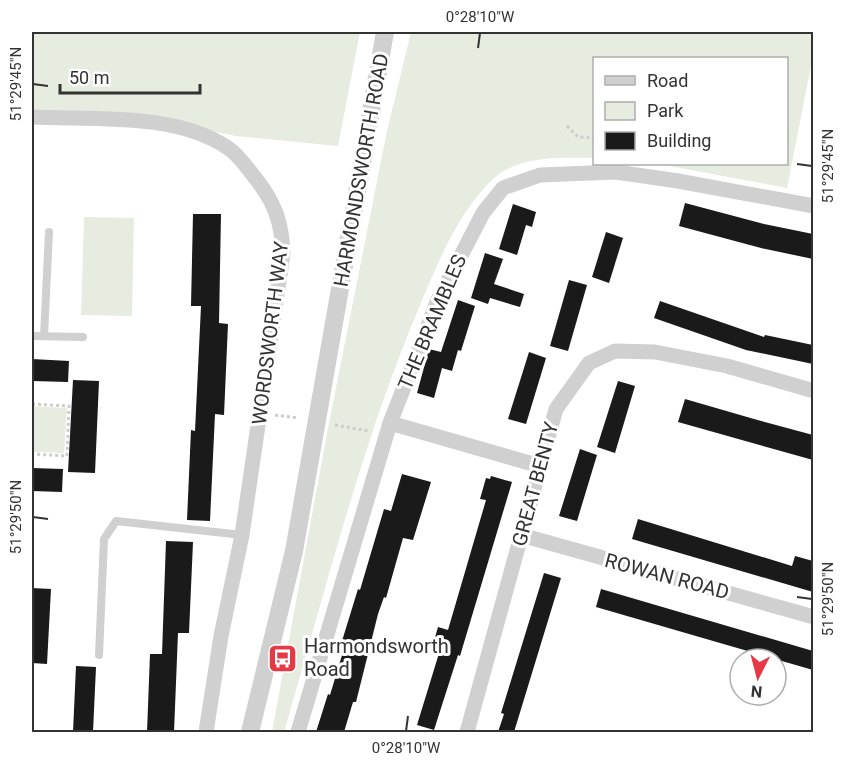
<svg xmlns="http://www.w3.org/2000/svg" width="845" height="764" viewBox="0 0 845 764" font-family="Roboto,sans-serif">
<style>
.green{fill:#e6ecdf}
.building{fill:#1a1a1a}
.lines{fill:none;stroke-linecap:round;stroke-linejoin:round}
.path{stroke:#cdcdcd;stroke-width:3;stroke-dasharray:3 3;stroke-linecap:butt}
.service{stroke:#d0d0d0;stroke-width:8}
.minor{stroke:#d0d0d0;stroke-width:15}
.tertiary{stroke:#d0d0d0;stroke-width:18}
.ticks{fill:none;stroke:#333;stroke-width:2}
.labels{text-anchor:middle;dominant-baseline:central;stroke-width:6;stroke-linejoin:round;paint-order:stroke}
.street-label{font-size:20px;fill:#333;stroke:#fff}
.poi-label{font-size:20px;fill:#333;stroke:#fff;text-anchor:start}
.neatline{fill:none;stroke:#333;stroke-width:2}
.ticks-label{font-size:15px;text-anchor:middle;fill:#333}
</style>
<rect width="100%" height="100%" fill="#fff"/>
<g class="green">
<polygon points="32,32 360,32 338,146 236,136 202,129 163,116 120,114 32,114"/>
<path d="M411,32H813V56L787,188L659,164H786V58H594V158C562,158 520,155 494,178C460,209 438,262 421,303C362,441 326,589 284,732H272L328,428L387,131Z"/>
<polygon points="84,217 134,218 132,316 81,315"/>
<polygon points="32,406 67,408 64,453 32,452"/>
</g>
<g class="building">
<polygon points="685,203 764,224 813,234 813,259 761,248 679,226"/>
<polygon points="513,204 536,212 532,227 526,225 517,255 499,249"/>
<polygon points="193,214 221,214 219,323 228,324 224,415 215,414 210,521 187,520 191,430 195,431 201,306 191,306"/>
<polygon points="606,232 623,238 609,283 592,277"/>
<polygon points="485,253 503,259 494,284 524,294 520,307 490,298 488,304 471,298"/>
<polygon points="569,280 587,285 568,351 550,346"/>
<polygon points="458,300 475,306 461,351 458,350 452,371 442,368 434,398 417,393 429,349 441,352"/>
<polygon points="660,301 764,337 765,335 813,345 813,364 746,350 654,318"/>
<polygon points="529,352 546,358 526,424 508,419"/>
<polygon points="32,359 69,361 68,382 32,381"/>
<polygon points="73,380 99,381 95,473 68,472"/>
<polygon points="618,381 635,386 615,453 597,447"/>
<polygon points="685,399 754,419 813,435 813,460 678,422"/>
<polygon points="580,449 597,455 577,521 559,516"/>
<polygon points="32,468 63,469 62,492 32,491"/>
<polygon points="402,474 431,482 413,540 403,538 386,598 384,597 378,614 356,702 353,702 344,732 316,732 328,694 330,695 346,642 342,641 358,589 360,590 384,509 391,511"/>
<polygon points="491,476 512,482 460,656 458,655 434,730 417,725 440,650 432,648 438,627 448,630 486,500 480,499 486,478 490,479"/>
<polygon points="638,519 792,566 795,556 813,561 813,592 632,539"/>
<polygon points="166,541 193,542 189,633 178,633 174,732 147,732 150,654 162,654"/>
<polygon points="544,573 561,578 514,732 498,732 504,714 501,713"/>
<polygon points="32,588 51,589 47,664 32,663"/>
<polygon points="601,589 813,651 813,670 596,607"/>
<polygon points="76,666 96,667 93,732 73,732"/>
</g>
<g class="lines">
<g class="path">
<polyline points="567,126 578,137 594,138"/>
<polyline points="32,404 69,406 67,456 32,454"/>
<polyline points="275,415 298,418"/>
<polyline points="335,425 369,431"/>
</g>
<g class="service">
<polyline points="32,336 83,337"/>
<polyline points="44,336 49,232"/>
<polyline points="99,655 104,539 116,521 242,535"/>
</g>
<g class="minor">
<path d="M32,117C93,120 175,112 228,148C239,155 248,169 256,179C275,203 282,223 283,254L242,535L221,636L206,732"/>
<polyline points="390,423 540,466"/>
<polyline points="521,535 814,617"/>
<polyline points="298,732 390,423 438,300 483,213 503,188 540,175 616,172 678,181 814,206"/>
<polyline points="467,732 556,409 589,363 615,351 655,352 727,366 814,391"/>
</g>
<polyline class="tertiary" points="250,732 294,551 385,32"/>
</g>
<path class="ticks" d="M478,48L480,33M33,84L48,86M797,164L812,166M33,517L48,519M797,597L812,599M406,731L408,716"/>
<defs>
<symbol id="bus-square" viewBox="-11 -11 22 22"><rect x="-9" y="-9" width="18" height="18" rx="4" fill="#e53a45" stroke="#fff"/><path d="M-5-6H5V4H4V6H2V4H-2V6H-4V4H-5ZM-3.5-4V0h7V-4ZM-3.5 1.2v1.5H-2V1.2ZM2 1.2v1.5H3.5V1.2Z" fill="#fff"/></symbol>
</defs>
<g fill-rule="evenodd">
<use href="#bus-square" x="266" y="642" width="33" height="33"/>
</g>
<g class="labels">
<g class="street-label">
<text transform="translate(361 170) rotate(-80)">HARMONDSWORTH ROAD</text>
<text transform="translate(432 322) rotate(-67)">THE BRAMBLES</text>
<text transform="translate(270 333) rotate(-83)">WORDSWORTH WAY</text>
<text transform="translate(535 484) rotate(-75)">GREAT BENTY</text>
<text transform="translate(667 576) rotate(15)">ROWAN ROAD</text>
</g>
<g class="poi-label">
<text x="304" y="646">Harmondsworth<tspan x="304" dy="23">Road</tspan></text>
</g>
</g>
<rect width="845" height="764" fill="none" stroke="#ffffff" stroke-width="66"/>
<rect x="593" y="57" width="195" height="108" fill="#ffffff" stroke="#adadad" stroke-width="1.5"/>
<rect x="605" y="76" width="30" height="9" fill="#d0d0d0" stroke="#adadad" stroke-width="1.5"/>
<text x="647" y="87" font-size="18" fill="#333333">Road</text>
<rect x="605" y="102" width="30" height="18" fill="#e6ecdf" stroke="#adadad" stroke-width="1.5"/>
<text x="647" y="117" font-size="18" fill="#333333">Park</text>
<rect x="605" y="132" width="30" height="18" fill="#1a1a1a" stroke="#adadad" stroke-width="1.5"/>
<text x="647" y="147" font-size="18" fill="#333333">Building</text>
<g transform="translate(758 677) rotate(186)"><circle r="28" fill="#ffffff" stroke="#adadad" stroke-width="1.5"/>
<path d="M0-4.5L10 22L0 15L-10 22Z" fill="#e53a45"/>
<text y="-9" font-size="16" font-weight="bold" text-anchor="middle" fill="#333333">N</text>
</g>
<path d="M60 84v9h140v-9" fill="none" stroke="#333333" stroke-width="3"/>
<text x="69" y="84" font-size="18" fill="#333333" stroke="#ffffff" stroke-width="4.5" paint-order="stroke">50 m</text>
<rect x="33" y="33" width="779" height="698" class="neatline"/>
<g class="ticks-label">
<text x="480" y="22">0°28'10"W</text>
<text transform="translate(16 84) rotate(-90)" y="5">51°29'45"N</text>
<text transform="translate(828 166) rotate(-90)" y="5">51°29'45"N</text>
<text transform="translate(16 517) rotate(-90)" y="5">51°29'50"N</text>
<text transform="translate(828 599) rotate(-90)" y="5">51°29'50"N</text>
<text x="406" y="753">0°28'10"W</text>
</g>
</svg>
